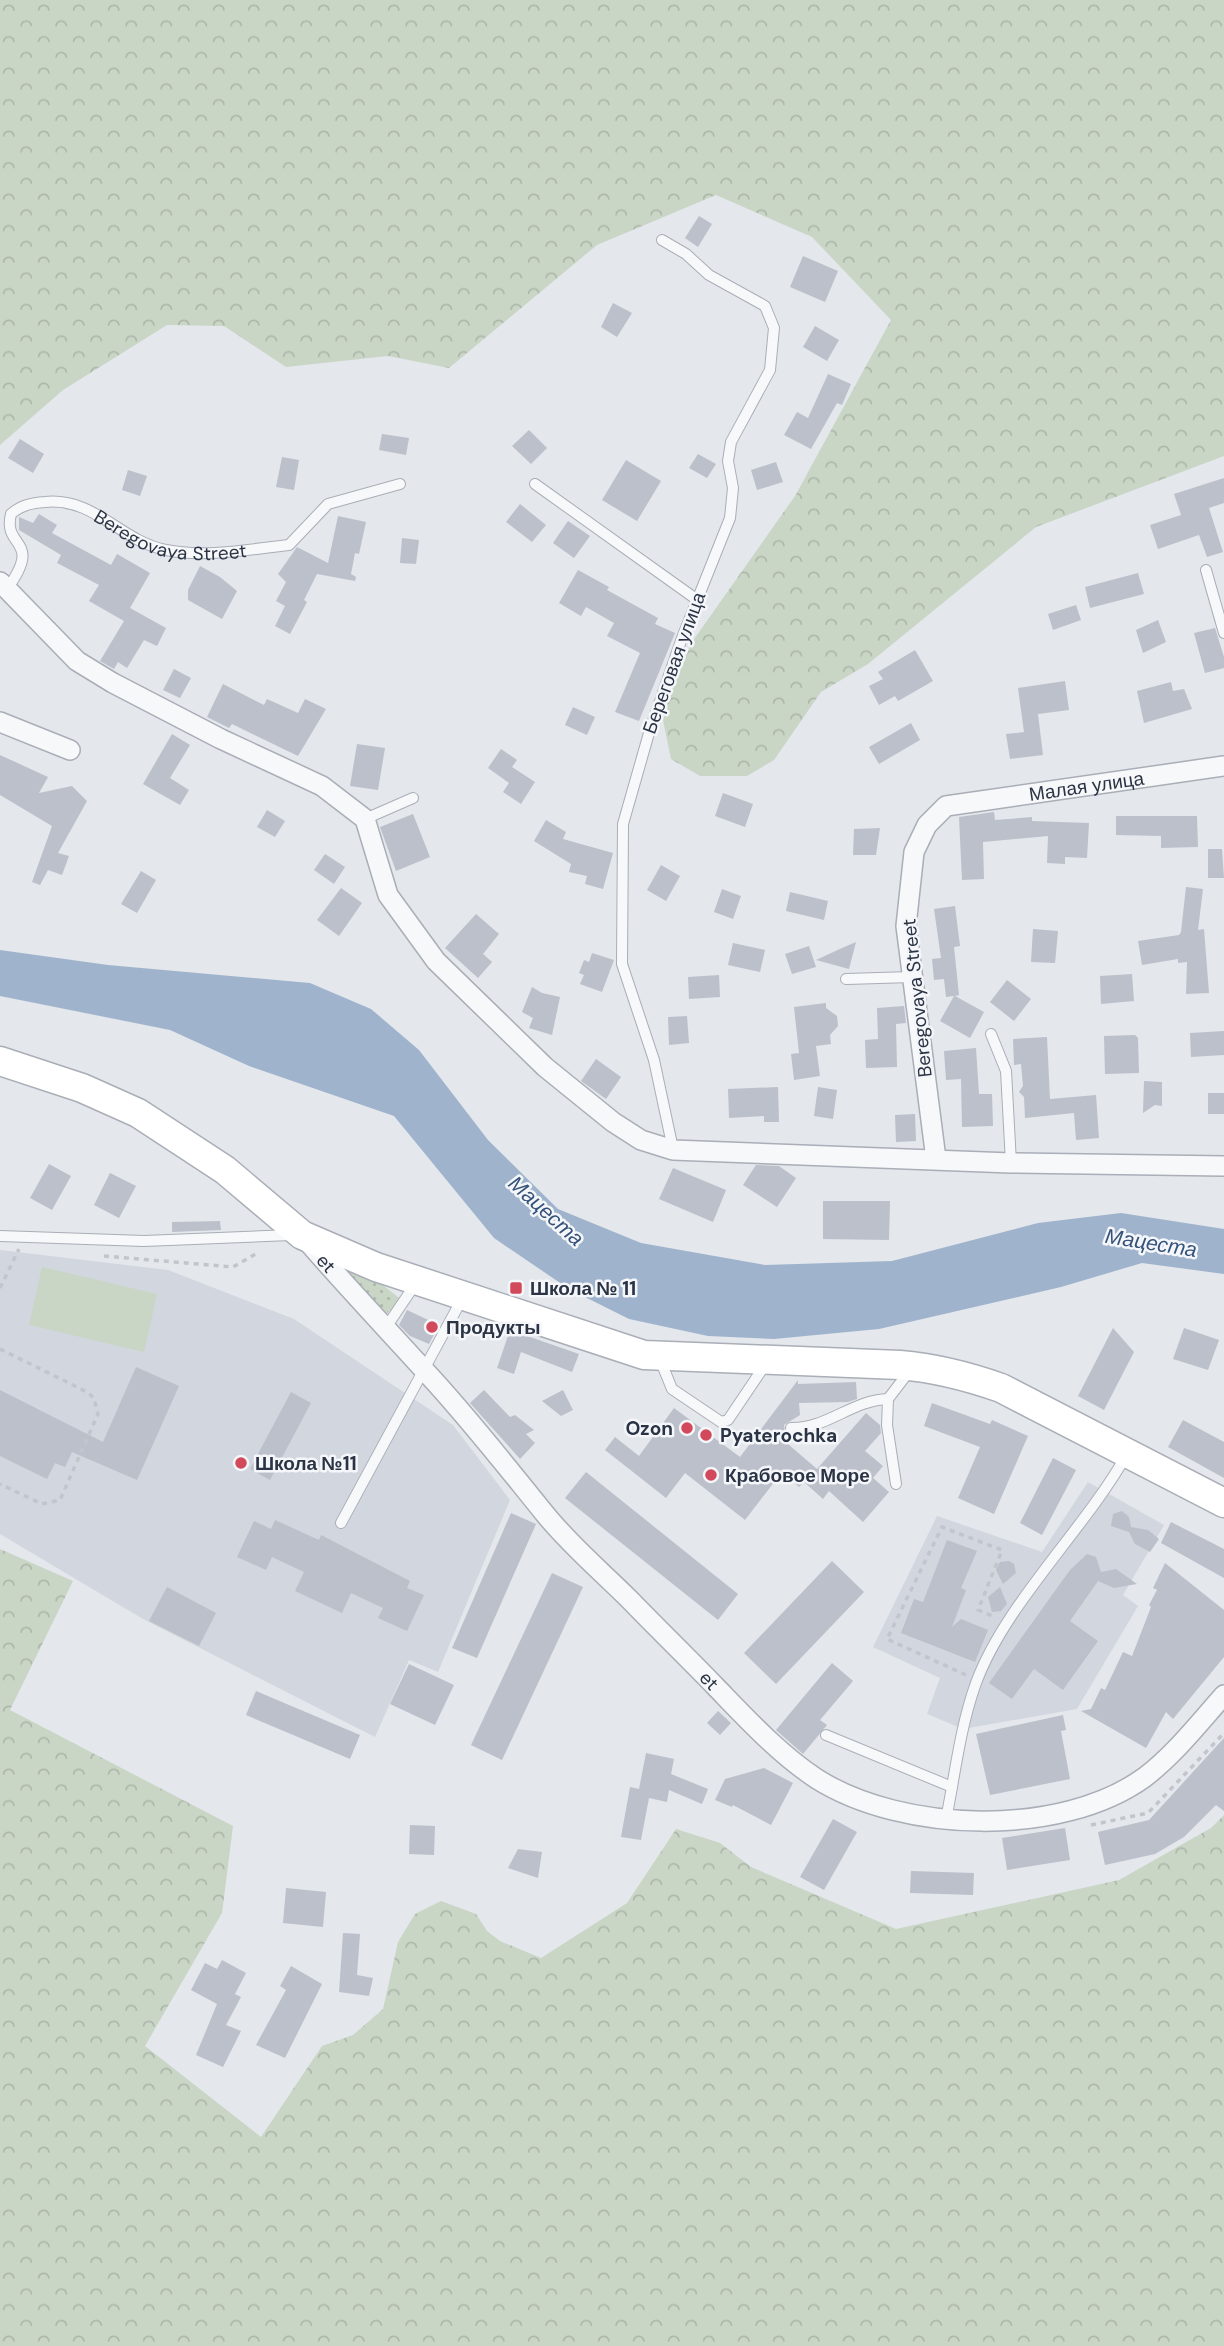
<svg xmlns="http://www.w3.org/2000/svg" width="1224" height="2346" viewBox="0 0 1224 2346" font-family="'DM Sans',sans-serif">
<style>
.built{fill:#d2d6de}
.grass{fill:url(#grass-dots)}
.forest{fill:url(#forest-crowns)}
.pitch{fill:#c9d6c5}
.water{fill:#9fb4cc}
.building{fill:#bbc0ca}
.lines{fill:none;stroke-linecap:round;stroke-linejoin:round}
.service-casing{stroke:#a9aeb7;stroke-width:12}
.minor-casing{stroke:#a9aeb7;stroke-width:22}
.secondary-casing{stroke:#a9aeb7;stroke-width:31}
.path{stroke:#c2c5cb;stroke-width:3.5;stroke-dasharray:5 5;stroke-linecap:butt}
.service{stroke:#f7f8fa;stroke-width:10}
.minor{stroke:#f7f8fa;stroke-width:19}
.secondary{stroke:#fff;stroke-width:28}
.poi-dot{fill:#d1495b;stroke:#f4f6f9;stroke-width:2.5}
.labels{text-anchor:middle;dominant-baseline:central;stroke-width:5;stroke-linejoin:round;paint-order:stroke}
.street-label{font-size:19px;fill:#2b3445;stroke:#f4f6f9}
.poi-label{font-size:19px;font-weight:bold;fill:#2b3445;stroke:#f4f6f9;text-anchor:start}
.water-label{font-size:21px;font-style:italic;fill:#34527a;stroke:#f4f6f9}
</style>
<defs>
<pattern id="grass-dots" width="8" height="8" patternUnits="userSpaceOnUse" patternTransform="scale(1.75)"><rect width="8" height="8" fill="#c9d6c5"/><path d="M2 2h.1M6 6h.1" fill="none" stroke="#adb8ab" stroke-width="1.8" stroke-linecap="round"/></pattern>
<pattern id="forest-crowns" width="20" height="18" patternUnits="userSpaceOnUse" patternTransform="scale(1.75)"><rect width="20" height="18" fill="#c9d6c5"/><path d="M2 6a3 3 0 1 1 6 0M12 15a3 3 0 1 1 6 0" fill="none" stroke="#adb8ab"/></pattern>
</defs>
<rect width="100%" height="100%" fill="#e4e7ec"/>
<g class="built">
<polygon points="0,1250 168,1270 294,1319 453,1425 510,1500 438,1672 409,1660 375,1737 143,1619 0,1534"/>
<polygon points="1088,1482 1164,1525 1123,1595 1138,1606 1077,1709 963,1729 927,1714 940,1678 873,1647 937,1516 1042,1552"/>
</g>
<polygon class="grass" points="342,1267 383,1285 399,1298 399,1302 385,1315"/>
<g class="forest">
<polygon points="0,0 1224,0 1224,456 1036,527 868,664 821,692 774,760 747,776 700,776 671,759 662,715 692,642 795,496 891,320 812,237 716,195 597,245 449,368 388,356 286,367 224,326 167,325 63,390 0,445"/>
<polygon points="0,1549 73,1581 10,1710 233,1826 222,1913 145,2046 261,2137 322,2046 353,2035 383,2009 398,1942 415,1914 441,1901 476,1914 487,1931 500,1941 541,1958 627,1903 676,1829 720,1843 751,1867 896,1929 1119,1880 1211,1828 1224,1815 1224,2346 0,2346"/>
</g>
<polygon class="pitch" points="42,1267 157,1294 144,1352 29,1325"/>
<polygon class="water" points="0,950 108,965 310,983 371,1009 419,1050 488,1140 558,1209 641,1243 765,1265 892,1261 1038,1223 1121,1213 1224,1229 1224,1274 1142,1263 1061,1287 879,1329 774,1339 708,1336 629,1319 569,1289 494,1238 394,1116 249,1066 170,1030 0,996"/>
<g class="building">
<polygon points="699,216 712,224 698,247 685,238"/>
<polygon points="803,256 838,271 825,302 790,287"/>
<polygon points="613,303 632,313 617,337 601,327"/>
<polygon points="815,326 839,340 827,361 803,347"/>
<polygon points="828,374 851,384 842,405 837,403 811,449 784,435 797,412 808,418"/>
<polygon points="529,430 547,448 531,464 512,446"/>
<polygon points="382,434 409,438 406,455 379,450"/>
<polygon points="20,439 44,454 33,473 8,458"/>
<polygon points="698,454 716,464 707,478 689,468"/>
<polygon points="282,457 299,460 294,490 276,487"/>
<polygon points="626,460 661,481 637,521 602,500"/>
<polygon points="776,462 783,482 757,490 751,470"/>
<polygon points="128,470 147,476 140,496 122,490"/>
<polygon points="1224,478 1224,503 1209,508 1223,552 1207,557 1199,535 1158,549 1150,525 1181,515 1174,494"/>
<polygon points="520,504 546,525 532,542 506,522"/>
<polygon points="39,514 57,525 52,533 111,565 117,554 150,573 130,608 166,628 157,646 144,640 127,668 118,662 114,669 100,661 124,621 89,601 99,585 57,563 61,555 19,530 19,517 33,523"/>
<polygon points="338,516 366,522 359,554 355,553 351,574 356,577 355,581 317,574 304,600 307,602 290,634 275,626 285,606 276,601 286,582 278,574 297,547 328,563"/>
<polygon points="568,521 590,536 574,558 553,543"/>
<polygon points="402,538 419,540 416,564 400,563"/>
<polygon points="200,566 220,577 237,591 222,619 188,600 188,590"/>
<polygon points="578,570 609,587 607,590 658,618 655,624 675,633 639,721 615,712 640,653 607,636 614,623 586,607 581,616 559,603"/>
<polygon points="1138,573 1144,594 1090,608 1085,587"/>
<polygon points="1076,605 1081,620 1053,630 1048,614"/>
<polygon points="1158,620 1166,642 1143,653 1136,630"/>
<polygon points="1215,628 1224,657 1224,668 1205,673 1194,633"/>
<polygon points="915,650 933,681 898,701 895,696 879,705 869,686 883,679 878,672"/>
<polygon points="174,669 191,678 180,698 163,690"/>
<polygon points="1065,681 1069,710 1038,714 1043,755 1010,759 1006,734 1024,732 1018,688"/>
<polygon points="1171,682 1173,691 1184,689 1192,709 1144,723 1137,691"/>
<polygon points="223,684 264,705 267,699 298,713 305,699 326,709 298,756 232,724 229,728 207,717"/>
<polygon points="573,707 595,717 587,735 565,725"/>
<polygon points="911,723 920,740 879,764 869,747"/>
<polygon points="172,734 190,745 170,778 189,790 180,805 143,784"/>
<polygon points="357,744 385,748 378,790 350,786"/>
<polygon points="501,749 517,760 512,767 535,782 521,804 503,792 509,783 488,768"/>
<polygon points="0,755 48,777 39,793 72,786 87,801 58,853 69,856 62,875 48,870 40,885 32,882 52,826 0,795"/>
<polygon points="723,793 753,804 745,827 715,816"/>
<polygon points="267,810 285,821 275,837 257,827"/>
<polygon points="994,812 995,820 1032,817 1032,821 1089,823 1087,858 1065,857 1065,864 1047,863 1048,836 983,842 984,879 962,880 959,817"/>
<polygon points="413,814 430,857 396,871 380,827"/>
<polygon points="1116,816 1197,816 1198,847 1161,848 1161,836 1116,835"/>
<polygon points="546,820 566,832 563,839 613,853 603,889 585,884 587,876 569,872 571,864 534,841"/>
<polygon points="880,828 876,855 853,855 854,829"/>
<polygon points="1208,849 1222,849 1224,878 1208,878"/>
<polygon points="325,854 345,867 334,884 314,870"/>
<polygon points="661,865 680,876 666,901 647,890"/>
<polygon points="141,871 156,880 137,913 121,904"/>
<polygon points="1186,887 1203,889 1198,930 1204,929 1209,993 1186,994 1187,962 1178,963 1178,959 1142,965 1138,941 1179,935 1181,932"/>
<polygon points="341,888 362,903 339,936 317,920"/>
<polygon points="722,889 741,896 733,919 714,912"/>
<polygon points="790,892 828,901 824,920 786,911"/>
<polygon points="955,906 960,946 954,947 959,995 955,996 984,1012 970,1038 940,1021 954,996 946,997 944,979 934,980 932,959 941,958 934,909"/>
<polygon points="476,914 499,934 483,954 492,962 478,978 445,948"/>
<polygon points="1033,929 1058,931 1055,963 1031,962"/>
<polygon points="856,942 849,969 816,960 842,948"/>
<polygon points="733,943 765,950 760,972 728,965"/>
<polygon points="809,946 816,967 792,974 785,954"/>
<polygon points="592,953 614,960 602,992 580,984 584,975 579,973 584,960 589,962"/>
<polygon points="1132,974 1134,1001 1101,1004 1100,976"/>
<polygon points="719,975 720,997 689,999 688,977"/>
<polygon points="1007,980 1031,999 1014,1021 990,1002"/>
<polygon points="532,987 542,993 560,997 552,1035 529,1028 533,1018 522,1012"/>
<polygon points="826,1003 826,1008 837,1016 838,1026 830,1035 831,1044 816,1046 820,1076 794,1080 791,1054 799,1053 794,1007"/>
<polygon points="904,1006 906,1023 896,1024 897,1067 866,1068 865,1040 878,1039 877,1008"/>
<polygon points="687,1016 689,1043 669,1045 668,1017"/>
<polygon points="1224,1031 1224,1055 1191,1057 1190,1033"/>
<polygon points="1135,1035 1138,1038 1139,1073 1105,1074 1104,1036"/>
<polygon points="1047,1037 1050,1099 1096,1095 1099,1138 1076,1140 1074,1113 1025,1118 1024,1097 1019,1092 1023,1086 1021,1064 1014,1065 1013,1039"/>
<polygon points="976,1048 979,1094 992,1094 993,1126 962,1127 961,1079 946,1080 944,1051"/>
<polygon points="596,1059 621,1077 606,1099 581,1081"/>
<polygon points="1144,1081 1162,1082 1162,1106 1155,1105 1143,1113"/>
<polygon points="778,1087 779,1122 764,1122 764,1116 729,1118 728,1089"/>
<polygon points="818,1087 837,1090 833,1119 814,1116"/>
<rect x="1208" y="1093" width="16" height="21"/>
<polygon points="915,1114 916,1141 896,1142 895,1115"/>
<polygon points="49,1164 71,1176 52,1210 30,1198"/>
<polygon points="756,1165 779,1166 796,1178 777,1207 743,1185"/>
<polygon points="673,1168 726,1190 713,1222 659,1199"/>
<polygon points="110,1173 136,1186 119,1218 94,1205"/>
<polygon points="823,1201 890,1201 889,1240 823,1239"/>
<polygon points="220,1221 221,1230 172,1232 172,1222"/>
<polygon points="407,1310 439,1325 429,1344 410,1336 399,1325"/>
<polygon points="1113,1328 1134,1352 1104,1410 1078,1396"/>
<polygon points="1184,1328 1219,1340 1208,1370 1173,1359"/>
<polygon points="510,1330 579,1354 572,1372 521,1352 514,1374 497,1368"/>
<polygon points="136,1367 179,1386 137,1480 72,1452 65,1467 55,1463 47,1479 0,1456 0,1390 103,1442"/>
<polygon points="798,1380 798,1384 856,1382 857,1399 848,1402 799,1403 800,1415 784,1425 785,1433 781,1438 817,1469 866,1413 880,1425 881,1433 865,1451 883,1466 873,1478 889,1492 863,1522 829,1491 823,1499 804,1482 799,1487 782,1472 745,1520 685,1473 666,1498 605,1450 615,1437 639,1456 674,1408 740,1457"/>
<polygon points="484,1390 510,1417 515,1415 534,1430 526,1434 535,1443 520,1459 470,1403"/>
<polygon points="563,1390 573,1410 561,1416 542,1401"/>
<polygon points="291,1392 311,1403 270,1480 250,1469"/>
<polygon points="932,1403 990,1424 992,1420 1028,1436 994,1514 958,1498 980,1447 924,1426"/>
<polygon points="1183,1420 1224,1442 1224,1478 1168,1447"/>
<polygon points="1053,1458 1076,1470 1042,1535 1020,1523"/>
<polygon points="586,1472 738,1594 718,1620 565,1498"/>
<polygon points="1122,1511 1129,1517 1131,1527 1148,1530 1159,1539 1150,1552 1135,1544 1129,1532 1111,1526 1113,1514"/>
<polygon points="511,1513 536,1524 477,1658 452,1648"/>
<polygon points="275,1520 319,1540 321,1535 410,1581 407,1588 424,1595 407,1631 378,1618 383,1608 351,1593 342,1613 295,1591 304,1572 272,1557 266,1570 237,1557 254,1521 271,1529"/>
<polygon points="1171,1522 1224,1549 1224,1578 1161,1543"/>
<polygon points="947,1540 977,1551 961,1588 966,1590 952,1627 961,1619 988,1630 975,1662 901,1633 914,1599 923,1602"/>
<polygon points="1087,1554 1096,1557 1101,1572 1116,1569 1137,1584 1114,1588 1098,1581 1070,1621 1098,1641 1063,1690 1034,1669 1012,1699 989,1683 1070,1570"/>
<polygon points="832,1561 864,1592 776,1684 744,1653"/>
<polygon points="1009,1561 1014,1564 1016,1573 1003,1584 996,1570 1000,1562"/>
<polygon points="1165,1563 1224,1610 1224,1657 1173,1719 1166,1712 1146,1748 1081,1711 1091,1709 1101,1688 1105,1690 1123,1652 1132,1656 1151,1607 1149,1605 1157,1590 1153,1588"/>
<polygon points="552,1573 583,1587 502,1760 471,1745"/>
<polygon points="167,1587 216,1613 199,1646 149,1621"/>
<polygon points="1000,1587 1007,1604 1001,1611 992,1612 988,1597"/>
<polygon points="832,1663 853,1681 820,1720 827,1725 803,1754 776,1730"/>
<polygon points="409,1664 454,1685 435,1725 390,1704"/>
<polygon points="256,1691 360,1735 350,1759 246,1715"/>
<polygon points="718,1711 731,1723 720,1735 707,1723"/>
<polygon points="1063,1715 1066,1730 1061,1731 1070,1779 990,1795 976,1734"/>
<polygon points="1224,1738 1224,1811 1216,1805 1184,1837 1155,1854 1105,1865 1098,1832 1149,1820"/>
<polygon points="646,1753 674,1759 671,1774 708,1789 702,1804 669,1790 667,1802 649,1798 641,1840 621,1837 630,1787 639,1789"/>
<polygon points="764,1768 793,1783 771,1825 733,1805 732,1807 715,1800 725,1779"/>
<polygon points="833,1819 857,1832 824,1890 800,1877"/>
<polygon points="410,1825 435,1826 434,1855 409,1854"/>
<polygon points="1065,1828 1070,1860 1007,1870 1002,1838"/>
<polygon points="518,1849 542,1852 538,1878 508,1868"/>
<polygon points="911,1871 974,1873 973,1895 910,1893"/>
<polygon points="286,1888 326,1892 323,1927 283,1923"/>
<polygon points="343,1933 360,1934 357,1975 373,1978 369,1996 339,1992"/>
<polygon points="222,1960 246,1973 235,1994 241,1997 226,2025 241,2031 223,2067 196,2055 217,2004 191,1990 205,1963 217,1969"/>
<polygon points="291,1966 322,1984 285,2058 256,2045 286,1990 280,1986"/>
</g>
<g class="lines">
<defs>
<g id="service">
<polyline points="662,240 686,254 709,275 765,306 774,328 770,370 731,442 728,461 733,488 730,518 682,638 649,733 623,824 622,964 654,1060 673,1149"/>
<polyline points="535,484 696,599"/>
<polyline points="1206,570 1224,633"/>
<path id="s1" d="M7,589C44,538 2,549 11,514C21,505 32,503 45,502C95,497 120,541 166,550C205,558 250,549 289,545L328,504L400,484"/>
<polyline points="365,819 413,798"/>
<polyline points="846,979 912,977"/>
<polyline points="991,1034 1006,1071 1011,1163"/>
<polyline points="0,1236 144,1241 291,1235"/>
<polyline points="385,1329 416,1283"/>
<polyline points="659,1357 672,1389 721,1422 728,1420 765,1365"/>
<polyline points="888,1399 887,1425 896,1484"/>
<path d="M791,1428C827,1429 852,1400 888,1399L911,1369"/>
<polyline points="341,1523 462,1299"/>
<polyline points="826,1735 952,1787 946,1820"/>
<path d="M952,1787C958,1752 964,1716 976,1683C1005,1604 1085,1529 1127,1454"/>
</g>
<g id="minor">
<polyline points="0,582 77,661 113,683 221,739 322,786 365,819 388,895 436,961 545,1067 613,1122 641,1140 673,1150 1011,1163 1224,1166"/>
<polyline points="0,722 70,750"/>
<path id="s2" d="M936,1159L906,926L914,852L927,825L946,806L1224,766"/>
<path id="s3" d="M308,1242C346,1286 386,1328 425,1371C468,1417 506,1466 545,1514C570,1545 602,1572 630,1600C658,1629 687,1657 715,1686C746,1718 779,1754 817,1779C903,1833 1061,1838 1145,1777C1175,1754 1199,1723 1224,1695"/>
</g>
<path id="secondary" d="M0,1061L82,1088L138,1113L225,1170L302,1235L376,1267L644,1355L900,1365C936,1368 967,1376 1001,1388L1224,1503"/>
</defs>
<use href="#service" class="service-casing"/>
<use href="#minor" class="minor-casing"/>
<use href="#secondary" class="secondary-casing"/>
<g class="path">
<polyline points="104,1256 233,1267 259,1252"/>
<polyline points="0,1288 19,1249"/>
<polyline points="0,1349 89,1393 94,1399 98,1414 60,1500 42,1504 0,1484"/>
<polyline points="966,1675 887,1639 942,1527 1002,1550 978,1610 995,1617"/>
<polyline points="1091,1825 1148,1813 1224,1733"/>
</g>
<use href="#service" class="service"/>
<use href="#minor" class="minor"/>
<use href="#secondary" class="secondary"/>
</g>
<g class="poi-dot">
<rect x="509" y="1281" width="14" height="14" rx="3.5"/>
<circle cx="432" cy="1327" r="7"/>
<circle cx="687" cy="1428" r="7"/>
<circle cx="706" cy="1435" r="7"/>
<circle cx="241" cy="1463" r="7"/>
<circle cx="711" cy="1475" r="7"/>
</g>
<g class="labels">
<g class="street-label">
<text stroke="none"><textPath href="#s1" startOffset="252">Beregovaya Street</textPath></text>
<text transform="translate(674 663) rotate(-70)">Береговая улица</text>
<text stroke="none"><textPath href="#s2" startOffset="508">Малая улица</textPath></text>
<text transform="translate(917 998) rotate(-96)">Beregovaya Street</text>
<text stroke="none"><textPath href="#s3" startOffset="28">et</textPath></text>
<text stroke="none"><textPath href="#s3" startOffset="595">et</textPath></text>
</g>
<g class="poi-label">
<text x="530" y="1288">Школа № 11</text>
<text x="446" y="1327">Продукты</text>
<text x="673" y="1428" text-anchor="end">Ozon</text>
<text x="720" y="1435">Pyaterochka</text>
<text x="255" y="1463">Школа №11</text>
<text x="725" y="1475">Крабовое Море</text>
</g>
<g class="water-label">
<text transform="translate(546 1211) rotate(42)">Мацеста</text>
<text transform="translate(1151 1243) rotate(9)">Мацеста</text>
</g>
</g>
</svg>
